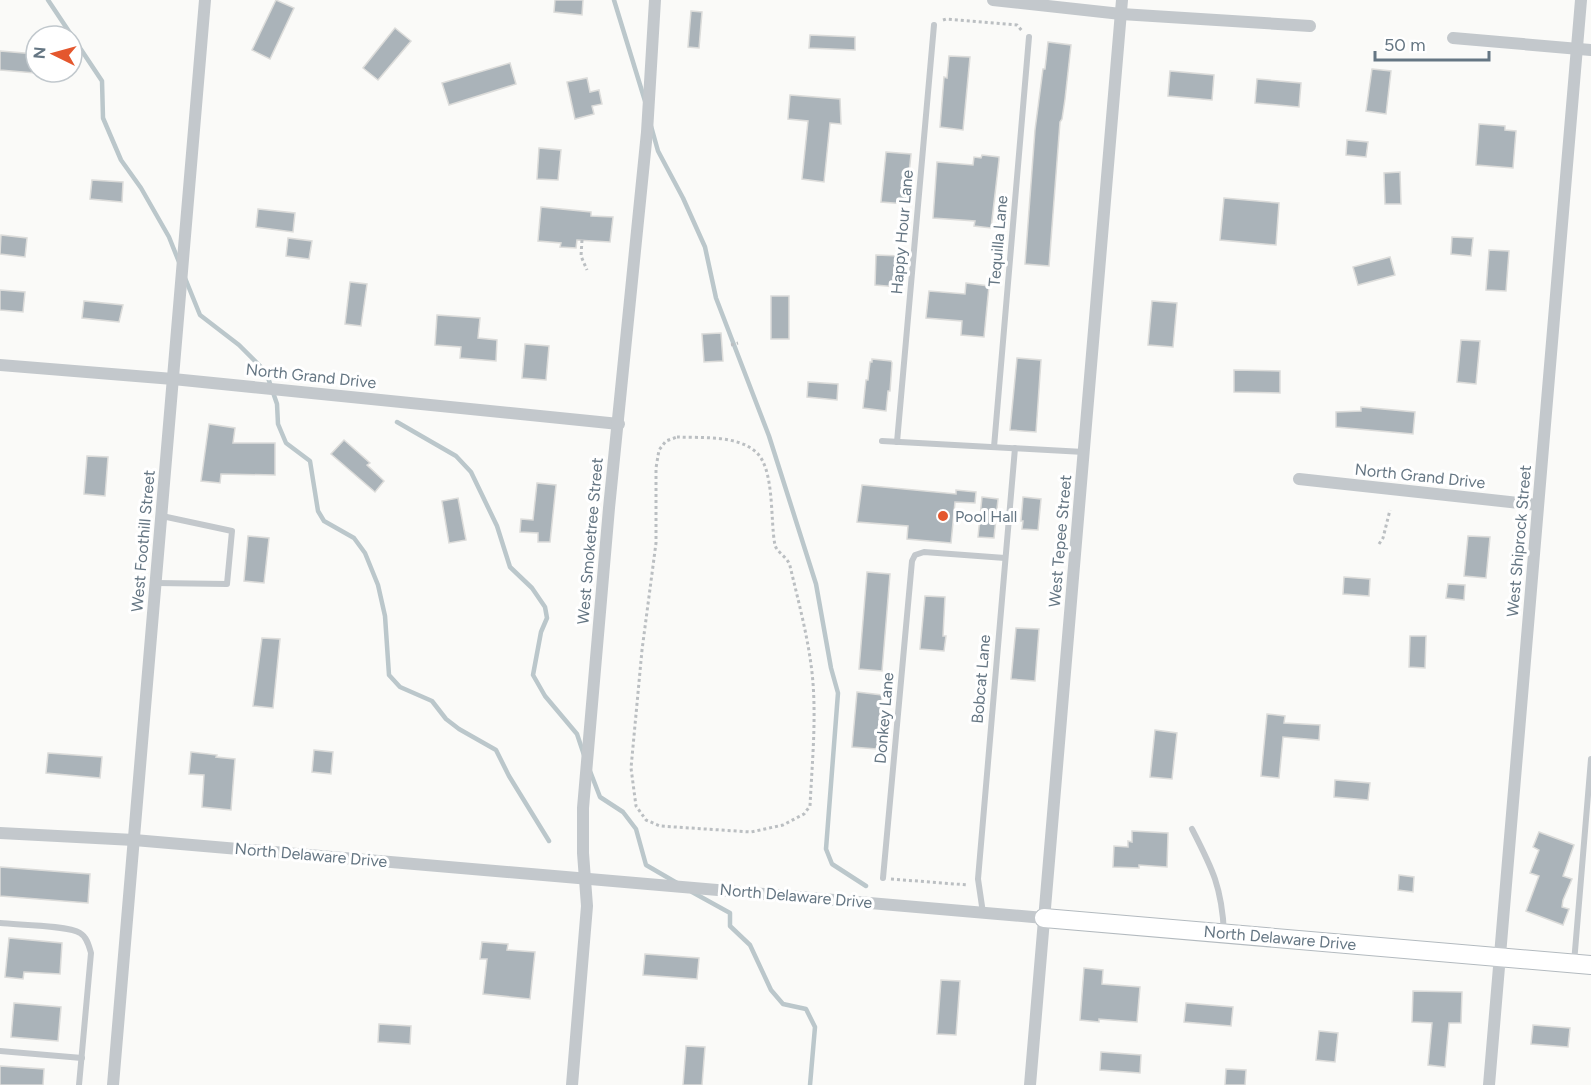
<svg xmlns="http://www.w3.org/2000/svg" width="1591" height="1085" viewBox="0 0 1591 1085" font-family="Figtree,sans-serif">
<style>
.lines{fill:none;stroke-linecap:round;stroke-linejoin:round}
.stream{stroke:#bbc7cb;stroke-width:4.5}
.building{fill:#aab3b9;stroke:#dcdcda;stroke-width:1.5}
.secondary-casing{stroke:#b3babf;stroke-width:20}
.path{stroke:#bbbfc2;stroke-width:3;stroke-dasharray:3 3;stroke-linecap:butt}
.lane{stroke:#c3c8cc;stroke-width:6}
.street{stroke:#c3c8cc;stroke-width:12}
.secondary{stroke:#fff;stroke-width:18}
.poi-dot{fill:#e4572e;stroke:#fff;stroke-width:2}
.labels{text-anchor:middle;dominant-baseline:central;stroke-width:6;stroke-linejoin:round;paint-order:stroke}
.street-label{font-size:16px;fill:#657683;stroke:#fff}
.poi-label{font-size:16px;fill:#657683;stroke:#fff;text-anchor:start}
</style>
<rect width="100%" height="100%" fill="#fafaf8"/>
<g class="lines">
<g class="stream">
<polyline points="48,0 102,81 103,118 121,160 141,188 169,237 179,262"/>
<polyline points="614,0 645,101"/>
<polyline points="651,126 658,151 683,198 705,247 716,298 769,436 816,584 831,668 838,693 826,849 832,864 866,886"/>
<polyline points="185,278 200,315 239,345 266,372 277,404 278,424 286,443 310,461 318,511 324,521 354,538 365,553 378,585 385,616 389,675 400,687 432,701 446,719 459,729 496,750 509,776 549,841"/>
<polyline points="397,422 456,456 471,472 497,526 510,567 532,588 545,607 547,618 541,632 533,675 545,696 577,734 584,755"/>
<polyline points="590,771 600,797 623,812 636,829 646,865 677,883"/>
<polyline points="692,892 730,913 730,926 750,945 771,990 783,1004 806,1009 815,1027 810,1085"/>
</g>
</g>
<g class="building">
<polygon points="276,0 294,8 270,59 252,50"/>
<polygon points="555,0 583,0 582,15 554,12"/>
<polygon points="691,11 702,12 699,48 688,47"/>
<polygon points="395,28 411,41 378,80 363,68"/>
<polygon points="810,35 855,37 855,50 809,48"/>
<polygon points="1048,42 1071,45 1065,99 1062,119 1060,122 1049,266 1025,264 1035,130 1043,69 1045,69"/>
<polygon points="0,51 36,54 35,73 0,70"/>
<polygon points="949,56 970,57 963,130 940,127 944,77 947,78"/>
<polygon points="510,63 516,84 449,105 442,83"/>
<polygon points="1372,69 1391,71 1386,114 1366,111"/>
<polygon points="1170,71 1214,75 1212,100 1168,96"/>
<polygon points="587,78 590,92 599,90 602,104 592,106 594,114 575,119 567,82"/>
<polygon points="1257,79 1301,83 1299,107 1255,103"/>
<polygon points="790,95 840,99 841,124 830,123 824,182 802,179 808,121 788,119"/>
<polygon points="1479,124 1505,126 1505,130 1516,131 1513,168 1476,165"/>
<polygon points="1347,140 1368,142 1366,157 1346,155"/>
<polygon points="539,148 561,150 558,180 537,179"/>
<polygon points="886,152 911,154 906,204 881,202"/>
<polygon points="982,155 999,157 999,160 991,228 974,226 975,221 933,218 937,162 973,165 974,157 981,158"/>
<polygon points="1400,172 1401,204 1385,204 1384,173"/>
<polygon points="92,180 123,182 122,202 90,199"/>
<polygon points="1224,198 1279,203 1276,245 1220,240"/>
<polygon points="541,207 591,212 591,216 613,217 610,242 577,240 576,248 560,247 561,243 538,241"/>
<polygon points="258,209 295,213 293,232 256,227"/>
<polygon points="1,235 27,238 25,257 0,254"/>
<polygon points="1452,237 1473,238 1471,256 1451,254"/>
<polygon points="288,238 312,241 309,259 286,256"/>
<polygon points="1489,250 1509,251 1506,291 1486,290"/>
<polygon points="876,255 901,256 898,287 875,285"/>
<polygon points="1390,257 1395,275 1358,285 1353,267"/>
<polygon points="350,282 367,284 361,326 345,324"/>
<polygon points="966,283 989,286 984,337 961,335 962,321 926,318 929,291 965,294"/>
<polygon points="0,290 25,292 23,312 0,310"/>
<rect x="771" y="296" width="18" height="43"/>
<polygon points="84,301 123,305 119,322 82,318"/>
<polygon points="1152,301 1177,303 1173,347 1148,345"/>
<polygon points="437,315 480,318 478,338 497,340 496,361 460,358 461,347 435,345"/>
<polygon points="721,333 723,361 704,362 702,334"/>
<polygon points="1461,340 1480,341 1476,384 1457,382"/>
<polygon points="525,344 549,346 546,380 522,378"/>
<polygon points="1017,358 1041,360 1036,432 1010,430"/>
<polygon points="872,359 891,361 892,363 890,391 888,391 886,411 863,408 866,380 868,380 870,362 872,362"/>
<polygon points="1234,370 1280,371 1280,393 1234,392"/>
<polygon points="808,382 838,384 837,400 807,397"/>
<polygon points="1361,407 1415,412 1413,434 1336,427 1336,412 1361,411"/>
<polygon points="209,424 235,428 233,443 275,443 275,475 221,474 220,483 201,481"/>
<polygon points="344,440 370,463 367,465 384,481 375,492 331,454"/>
<polygon points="87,456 108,457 105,496 84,494"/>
<polygon points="537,483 556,485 550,542 538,542 538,533 520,532 521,519 533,520"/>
<polygon points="862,485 956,494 956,490 976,492 975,503 955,502 951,543 907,539 908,526 857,522"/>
<polygon points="982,497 998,499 994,538 978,537"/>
<polygon points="1023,497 1041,499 1038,530 1022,529 1023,521 1021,521"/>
<polygon points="458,498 466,540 449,543 442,501"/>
<polygon points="248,536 269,538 264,583 244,581"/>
<polygon points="1468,536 1490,537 1486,578 1464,576"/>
<polygon points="867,572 890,574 882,671 859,669"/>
<polygon points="1344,577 1370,579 1369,596 1343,594"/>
<polygon points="1448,584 1465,585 1464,600 1446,598"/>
<polygon points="925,596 945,597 943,636 946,636 944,651 920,649"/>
<polygon points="1016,628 1039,629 1035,681 1011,679"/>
<polygon points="1410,636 1426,636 1425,668 1409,667"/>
<polygon points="262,638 280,639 273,708 253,706"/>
<polygon points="857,692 882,695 877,749 852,747"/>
<polygon points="1267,714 1285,716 1284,723 1320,725 1319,740 1283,737 1279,778 1261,776"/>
<polygon points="1155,730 1177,733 1172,779 1150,777"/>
<polygon points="314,750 333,752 331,774 312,772"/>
<polygon points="191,752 217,755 216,757 235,759 231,810 202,807 204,775 189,774"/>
<polygon points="48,753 102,757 100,778 46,773"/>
<polygon points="1335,780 1370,783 1368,800 1334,797"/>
<polygon points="1132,831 1168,833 1167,867 1139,865 1139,868 1113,867 1114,846 1128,847 1128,841 1132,842"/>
<polygon points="1539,832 1574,845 1563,876 1572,879 1563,900 1562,907 1569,909 1563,925 1526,911 1539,876 1530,873 1539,850 1533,847"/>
<polygon points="0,867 90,874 88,903 0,896"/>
<polygon points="1399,875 1414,877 1413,892 1398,890"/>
<polygon points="9,938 62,943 60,974 24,972 23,979 5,977"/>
<polygon points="482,942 508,944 507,950 535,952 530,999 483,994 487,959 480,959"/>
<polygon points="645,954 699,958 697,979 643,975"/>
<polygon points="1084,968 1103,970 1102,984 1140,987 1137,1022 1099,1019 1099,1022 1080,1020"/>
<polygon points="941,980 960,981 956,1035 937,1034"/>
<polygon points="1413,991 1462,992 1461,1023 1449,1023 1445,1067 1428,1065 1432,1023 1412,1022"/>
<polygon points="14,1003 61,1007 58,1041 11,1037"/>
<polygon points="1186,1003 1233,1007 1231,1026 1184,1022"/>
<polygon points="379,1024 411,1026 410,1044 378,1042"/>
<polygon points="1533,1025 1570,1028 1568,1047 1531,1044"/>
<polygon points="1319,1031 1338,1033 1335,1062 1316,1060"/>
<polygon points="686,1046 705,1047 702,1085 683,1085"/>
<polygon points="1101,1052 1141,1055 1140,1073 1100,1070"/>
<polygon points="0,1066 44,1069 43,1085 0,1085"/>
<polygon points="1226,1069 1246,1070 1245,1085 1225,1085"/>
</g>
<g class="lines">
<defs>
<polyline id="secondary" points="1044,918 1591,965"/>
</defs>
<use href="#secondary" class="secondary-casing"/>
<g class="path">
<polyline points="943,20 946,19 1017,25 1023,32"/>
<polyline points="582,240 581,256 587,270"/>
<polyline points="731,345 738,343"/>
<path d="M677,437C702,438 737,435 756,452C775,469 770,521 775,545C777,553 788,557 790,566C799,604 810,644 813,683C816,724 812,765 810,806L804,814L783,825L751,832L660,826L646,820L636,806L631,768L642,650L656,543V468L659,450L666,441Z"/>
<polyline points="1379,544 1383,538 1390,510"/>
<polyline points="891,879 968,885"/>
</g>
<g class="lane">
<polyline points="882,441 1084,452"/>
<polyline points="897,442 934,25"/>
<polyline points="994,447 1029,37"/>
<polyline points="156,583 227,584 232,531 162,516"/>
<path d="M1192,829C1212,868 1222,887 1224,933"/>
<polyline points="883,878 912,561 915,555 924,552 1005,558"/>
<polyline points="983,913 978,879 1015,448"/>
<path d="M0,923C17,925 68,925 80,933C87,937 89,946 91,953L79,1085"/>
<polyline points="1574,963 1591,759"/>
<polyline points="0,1051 82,1058"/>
</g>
<g class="street">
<polyline points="993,0 1121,14 1310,26"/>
<polyline points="1453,38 1591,50"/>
<polyline points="0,365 173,379 619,424"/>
<polyline points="1299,479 1538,505"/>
<polyline points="0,833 134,840 1044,918"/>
<polyline points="113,1085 205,0"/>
<polyline points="572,1085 587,906 583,853 583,808 609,508 647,132 655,0"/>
<polyline points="1030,1085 1122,0"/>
<polyline points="1489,1085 1581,0"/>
</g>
<use href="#secondary" class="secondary"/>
</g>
<circle class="poi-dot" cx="943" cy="516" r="6"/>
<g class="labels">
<g class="street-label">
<text transform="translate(902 232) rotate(-85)">Happy Hour Lane</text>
<text transform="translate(998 241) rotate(-85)">Tequilla Lane</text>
<text transform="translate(311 376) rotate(6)">North Grand Drive</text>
<text transform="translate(1420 476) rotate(6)">North Grand Drive</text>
<text transform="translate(143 541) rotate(-85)">West Foothill Street</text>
<text transform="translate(590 541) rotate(-85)">West Smoketree Street</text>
<text transform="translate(1060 541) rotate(-85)">West Tepee Street</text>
<text transform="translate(1519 541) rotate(-85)">West Shiprock Street</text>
<text transform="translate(981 679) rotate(-85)">Bobcat Lane</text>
<text transform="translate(884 718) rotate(-85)">Donkey Lane</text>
<text transform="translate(311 855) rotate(5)">North Delaware Drive</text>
<text transform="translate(796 896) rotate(5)">North Delaware Drive</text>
<text transform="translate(1280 938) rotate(5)">North Delaware Drive</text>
</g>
<g class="poi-label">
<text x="955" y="516">Pool Hall</text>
</g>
</g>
<g transform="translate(54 54) rotate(275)"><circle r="28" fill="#ffffff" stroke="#c1c8cd" stroke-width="1.5"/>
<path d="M0-4.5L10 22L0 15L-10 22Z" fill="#e4572e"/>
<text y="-9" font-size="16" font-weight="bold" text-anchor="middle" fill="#657683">N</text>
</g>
<path d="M1375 51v9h114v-9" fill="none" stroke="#657683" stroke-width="3"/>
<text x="1384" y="51" font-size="18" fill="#657683" stroke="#ffffff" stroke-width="4.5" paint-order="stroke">50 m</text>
</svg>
